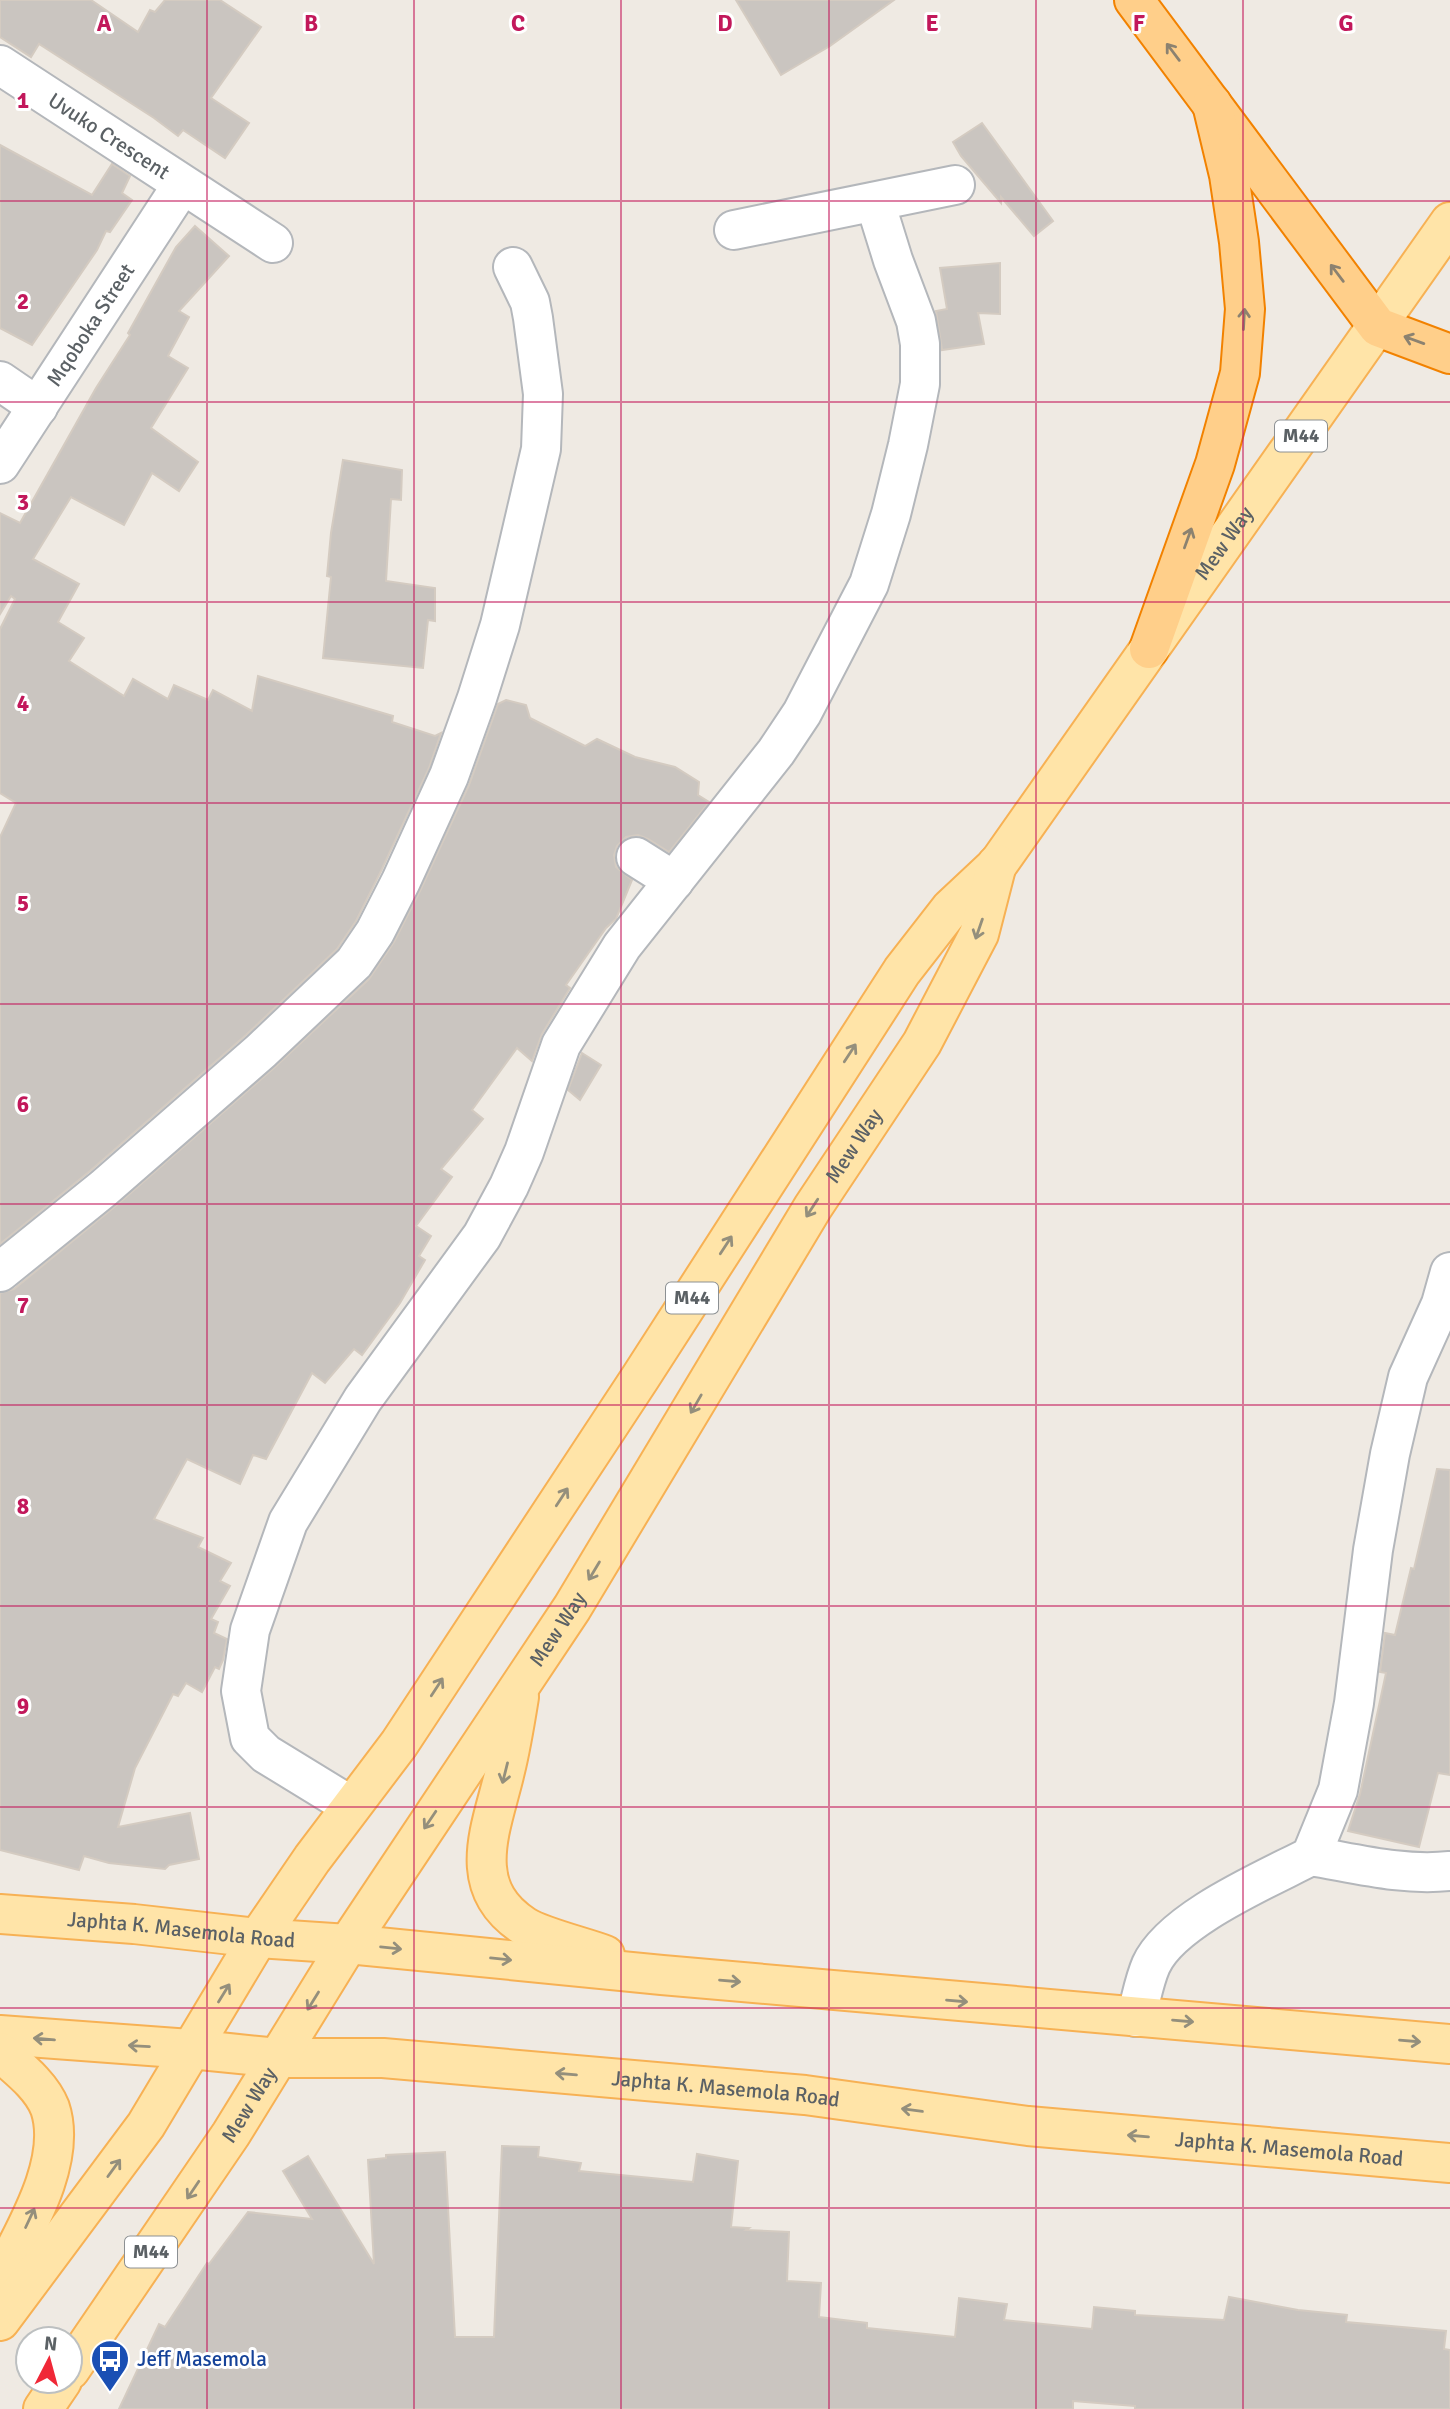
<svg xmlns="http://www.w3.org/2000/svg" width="1450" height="2409" viewBox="0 0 1450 2409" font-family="Signika,sans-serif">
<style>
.building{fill:#cac5c0;stroke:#d4cbc1;stroke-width:2}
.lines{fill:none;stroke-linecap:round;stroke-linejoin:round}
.minor-casing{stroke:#b4b7bb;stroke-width:42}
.major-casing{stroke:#f7b154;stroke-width:42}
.highway-casing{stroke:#f28200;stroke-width:42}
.minor{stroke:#fff;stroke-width:38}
.major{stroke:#ffe4a8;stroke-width:38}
.highway{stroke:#ffcf8a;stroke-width:38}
.oneway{stroke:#8c8270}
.oneway2{stroke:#948f7c}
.grid{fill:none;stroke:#c2185b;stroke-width:2;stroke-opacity:0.55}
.labels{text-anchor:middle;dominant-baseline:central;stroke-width:6;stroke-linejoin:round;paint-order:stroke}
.shield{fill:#fff;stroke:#8c9093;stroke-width:2}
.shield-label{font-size:19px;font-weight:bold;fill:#5b6165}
.street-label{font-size:21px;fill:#5b6165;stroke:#fff}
.transit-label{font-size:21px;fill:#164399;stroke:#fff;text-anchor:start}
.grid-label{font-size:23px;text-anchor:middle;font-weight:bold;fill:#c2185b;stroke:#fff;stroke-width:6;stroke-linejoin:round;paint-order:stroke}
</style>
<rect width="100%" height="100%" fill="#efeae3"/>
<g class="building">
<polygon points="0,0 91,0 138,32 150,10 155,12 165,0 220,0 261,27 211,98 249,123 225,158 183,130 178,136 154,118 39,44 31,57 0,37"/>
<polygon points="736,0 894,0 830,46 781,75"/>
<polygon points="982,123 1053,221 1034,236 1001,197 1001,203 961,156 953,142"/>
<polygon points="0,145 92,195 112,164 130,176 122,193 132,200 110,232 106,231 97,250 32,345 0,328"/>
<polygon points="195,226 229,256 179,311 189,317 168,356 188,368 151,428 198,462 179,491 152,473 124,525 71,497 33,559 79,584 58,622 84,638 69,661 124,696 133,679 168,699 174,685 208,700 213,690 252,711 258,676 393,716 392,722 435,736 441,733 429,768 381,871 356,921 337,949 246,1035 90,1171 0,1244 0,837 16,803 0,793 0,629 15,599 11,596 0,614 0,513 20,523 96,388 130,335 128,333 176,247"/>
<polygon points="1000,263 1000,314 978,313 984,344 942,350 936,311 947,309 940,268"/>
<polygon points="343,460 402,470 401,500 391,499 386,581 435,588 435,621 428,620 423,668 323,658 331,577 327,576 331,533"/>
<polygon points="506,700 526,705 530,718 585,746 597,739 635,757 675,767 699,782 698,795 709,802 669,852 648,839 638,835 626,837 617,846 614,855 616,867 632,880 616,919 606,928 566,985 570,988 542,1034 532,1061 517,1048 472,1110 483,1119 441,1169 452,1177 416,1226 431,1236 419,1256 425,1260 400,1303 362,1355 354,1349 325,1383 312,1373 266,1459 253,1455 240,1484 187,1459 154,1519 203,1538 198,1547 231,1563 220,1581 230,1586 211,1619 218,1622 214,1633 227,1639 223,1660 219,1669 215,1667 202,1692 186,1683 178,1696 173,1694 135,1768 118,1827 190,1813 199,1859 169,1865 165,1869 109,1863 84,1856 79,1870 0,1850 0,1293 14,1289 118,1204 275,1067 369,979 394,942 420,891 469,785 498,704"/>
<polygon points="582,1053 601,1065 580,1100 568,1090"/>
<polygon points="1437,1469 1450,1470 1450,1775 1438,1773 1419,1847 1348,1831 1360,1794 1386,1673 1380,1672 1385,1633 1395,1635 1411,1568 1414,1569"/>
<polygon points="502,2146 539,2147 538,2157 581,2163 579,2171 693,2182 697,2154 738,2161 731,2227 749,2228 746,2230 789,2232 787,2281 821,2283 819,2317 867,2323 867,2328 955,2337 959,2298 1007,2304 1004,2320 1092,2329 1094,2307 1135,2311 1135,2315 1224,2320 1229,2297 1298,2310 1347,2315 1346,2322 1446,2331 1444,2349 1450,2350 1450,2409 1135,2409 1135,2406 1073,2401 1073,2409 119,2409 159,2324 165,2327 207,2263 209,2264 248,2212 312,2219 283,2171 308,2156 374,2264 368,2160 386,2158 386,2155 445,2152 455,2337 494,2337"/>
</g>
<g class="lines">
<defs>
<g id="minor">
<path id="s1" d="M0,65L273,243"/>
<polyline points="734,230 955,185"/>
<polyline points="0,381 38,407"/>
<path id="s2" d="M0,464L182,185"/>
<polyline points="636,857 674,881"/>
<polyline points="0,1272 104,1188 261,1051 354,963 375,932 401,881 449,776 477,698 500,625 541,449 543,394 533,318 530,302 513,267"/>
<polyline points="351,1806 266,1754 250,1738 241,1691 250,1630 288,1522 363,1399 482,1236 509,1186 524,1152 561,1045 622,946 776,752 802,713 869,584 891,514 908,445 920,384 920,344 916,321 893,260 875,202"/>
<path d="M1311,1856C1358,1864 1403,1876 1450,1871"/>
<path d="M1136,2017C1141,2000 1144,1981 1151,1965C1172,1919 1267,1879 1311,1856L1338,1790L1354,1703L1373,1550L1390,1454L1408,1377L1441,1304L1450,1272"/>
</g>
<g id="major">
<path d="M519,1697C515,1722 511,1747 505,1771C492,1827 463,1886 524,1926C541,1937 584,1947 605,1955"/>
<path id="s3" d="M0,1914L134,1924L258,1938L348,1944L662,1975L1450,2044"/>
<path id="s4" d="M0,2035L190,2049L278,2058H383L805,2095L1028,2126L1450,2163"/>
<path d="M0,2052C18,2068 41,2085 50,2108C68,2162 23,2233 0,2279"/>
<path id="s5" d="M0,2321L146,2125L258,1938L312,1859L399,1744L640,1378L902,971L951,908L998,864L1450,222"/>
<path id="s6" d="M70,2370L231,2134L348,1944L572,1608L813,1207L922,1043L979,934L997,864"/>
<polyline points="43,2409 62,2381"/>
</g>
<g id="highway">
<polyline points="1134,0 1378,327 1450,354"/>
<polyline points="1149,649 1215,464 1240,373 1245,309 1239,242 1229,175 1212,104"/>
</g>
</defs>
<use href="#minor" class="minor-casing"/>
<use href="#major" class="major-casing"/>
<use href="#highway" class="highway-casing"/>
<use href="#minor" class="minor"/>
<use href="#major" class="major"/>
<use href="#highway" class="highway"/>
</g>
<defs><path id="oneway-shaft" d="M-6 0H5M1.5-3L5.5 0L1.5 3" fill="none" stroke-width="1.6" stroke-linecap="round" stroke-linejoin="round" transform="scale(1.75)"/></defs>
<g class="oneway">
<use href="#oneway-shaft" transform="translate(1173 52) rotate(-127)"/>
<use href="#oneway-shaft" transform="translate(1337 273) rotate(-127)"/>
<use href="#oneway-shaft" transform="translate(1244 319) rotate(-87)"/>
<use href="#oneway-shaft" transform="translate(1414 340) rotate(-160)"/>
<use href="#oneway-shaft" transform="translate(1188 538) rotate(-70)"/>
</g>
<g class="oneway2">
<use href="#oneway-shaft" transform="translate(979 929) rotate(109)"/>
<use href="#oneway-shaft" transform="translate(850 1053) rotate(-57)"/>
<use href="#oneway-shaft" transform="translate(812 1208) rotate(123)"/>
<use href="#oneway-shaft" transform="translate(726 1245) rotate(-57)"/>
<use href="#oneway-shaft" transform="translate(696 1404) rotate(120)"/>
<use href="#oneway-shaft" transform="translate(562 1497) rotate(-57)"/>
<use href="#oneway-shaft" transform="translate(594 1571) rotate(121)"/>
<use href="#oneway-shaft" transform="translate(437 1687) rotate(-57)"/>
<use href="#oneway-shaft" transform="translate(505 1773) rotate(104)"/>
<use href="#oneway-shaft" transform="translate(430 1820) rotate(124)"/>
<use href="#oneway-shaft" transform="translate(391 1948) rotate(6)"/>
<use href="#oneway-shaft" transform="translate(501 1959) rotate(6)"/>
<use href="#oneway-shaft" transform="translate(730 1981) rotate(5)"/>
<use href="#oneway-shaft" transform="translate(224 1993) rotate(-58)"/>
<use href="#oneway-shaft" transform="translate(313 2001) rotate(122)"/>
<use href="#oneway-shaft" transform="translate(957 2001) rotate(5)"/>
<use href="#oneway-shaft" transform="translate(1183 2021) rotate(5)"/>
<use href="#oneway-shaft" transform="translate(44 2039) rotate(-175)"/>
<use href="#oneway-shaft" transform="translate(1410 2041) rotate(5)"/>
<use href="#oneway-shaft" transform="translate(139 2046) rotate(-177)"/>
<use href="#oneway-shaft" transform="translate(566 2074) rotate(-175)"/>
<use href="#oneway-shaft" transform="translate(912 2110) rotate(-172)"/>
<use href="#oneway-shaft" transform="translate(1138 2136) rotate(-175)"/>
<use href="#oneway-shaft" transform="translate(114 2168) rotate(-54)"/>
<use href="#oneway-shaft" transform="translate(193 2190) rotate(124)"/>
<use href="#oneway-shaft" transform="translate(30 2218) rotate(-65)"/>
</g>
<path class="grid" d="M207,0V2409M414,0V2409M621,0V2409M829,0V2409M1036,0V2409M1243,0V2409M0,201H1450M0,402H1450M0,602H1450M0,803H1450M0,1004H1450M0,1204H1450M0,1405H1450M0,1606H1450M0,1807H1450M0,2008H1450M0,2208H1450"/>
<defs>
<symbol id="bus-pin" viewBox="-11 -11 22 30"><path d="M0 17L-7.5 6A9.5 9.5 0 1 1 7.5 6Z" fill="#1a4fb4" stroke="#fff"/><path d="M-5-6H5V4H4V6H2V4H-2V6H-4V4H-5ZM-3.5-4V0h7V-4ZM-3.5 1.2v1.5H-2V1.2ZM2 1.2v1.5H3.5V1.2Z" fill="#fff"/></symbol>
</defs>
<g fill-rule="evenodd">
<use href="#bus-pin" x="88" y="2337" width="44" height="60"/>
</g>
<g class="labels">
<g class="shield">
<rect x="1275" y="420.5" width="52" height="31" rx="5"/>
<rect x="666" y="1282.5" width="52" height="31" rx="5"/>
<rect x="125" y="2236.5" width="52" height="31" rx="5"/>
</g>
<g class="shield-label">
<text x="1301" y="436">M44</text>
<text x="692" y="1298">M44</text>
<text x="151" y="2252">M44</text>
</g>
<g class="street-label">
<text stroke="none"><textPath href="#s1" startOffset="130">Uvuko Crescent</textPath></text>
<text stroke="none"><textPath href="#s2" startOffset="166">Mqoboka Street</textPath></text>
<text stroke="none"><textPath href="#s5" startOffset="2161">Mew Way</textPath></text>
<text stroke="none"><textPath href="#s6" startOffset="1454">Mew Way</textPath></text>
<text stroke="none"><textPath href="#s6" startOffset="887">Mew Way</textPath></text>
<text stroke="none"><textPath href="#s3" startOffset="182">Japhta K. Masemola Road</textPath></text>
<text stroke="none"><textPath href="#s4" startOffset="728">Japhta K. Masemola Road</textPath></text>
<text stroke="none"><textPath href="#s6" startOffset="320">Mew Way</textPath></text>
<text stroke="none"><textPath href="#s4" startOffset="1295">Japhta K. Masemola Road</textPath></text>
</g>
<g class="transit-label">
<text x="137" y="2359">Jeff Masemola</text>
</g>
</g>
<g class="grid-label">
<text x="104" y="31">A</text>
<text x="311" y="31">B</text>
<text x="518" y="31">C</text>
<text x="725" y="31">D</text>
<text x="932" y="31">E</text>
<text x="1139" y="31">F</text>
<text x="1346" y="31">G</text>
<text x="23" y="108">1</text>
<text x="23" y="309">2</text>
<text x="23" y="510">3</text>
<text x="23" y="711">4</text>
<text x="23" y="911">5</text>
<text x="23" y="1112">6</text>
<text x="23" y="1313">7</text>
<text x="23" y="1514">8</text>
<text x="23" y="1714">9</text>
</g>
<g transform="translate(49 2360) rotate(6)"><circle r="33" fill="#ffffff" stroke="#bdc0c1" stroke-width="2"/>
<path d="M0-5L12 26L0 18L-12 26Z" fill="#f02837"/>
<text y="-10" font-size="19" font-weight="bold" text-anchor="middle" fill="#5b6165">N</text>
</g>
</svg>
